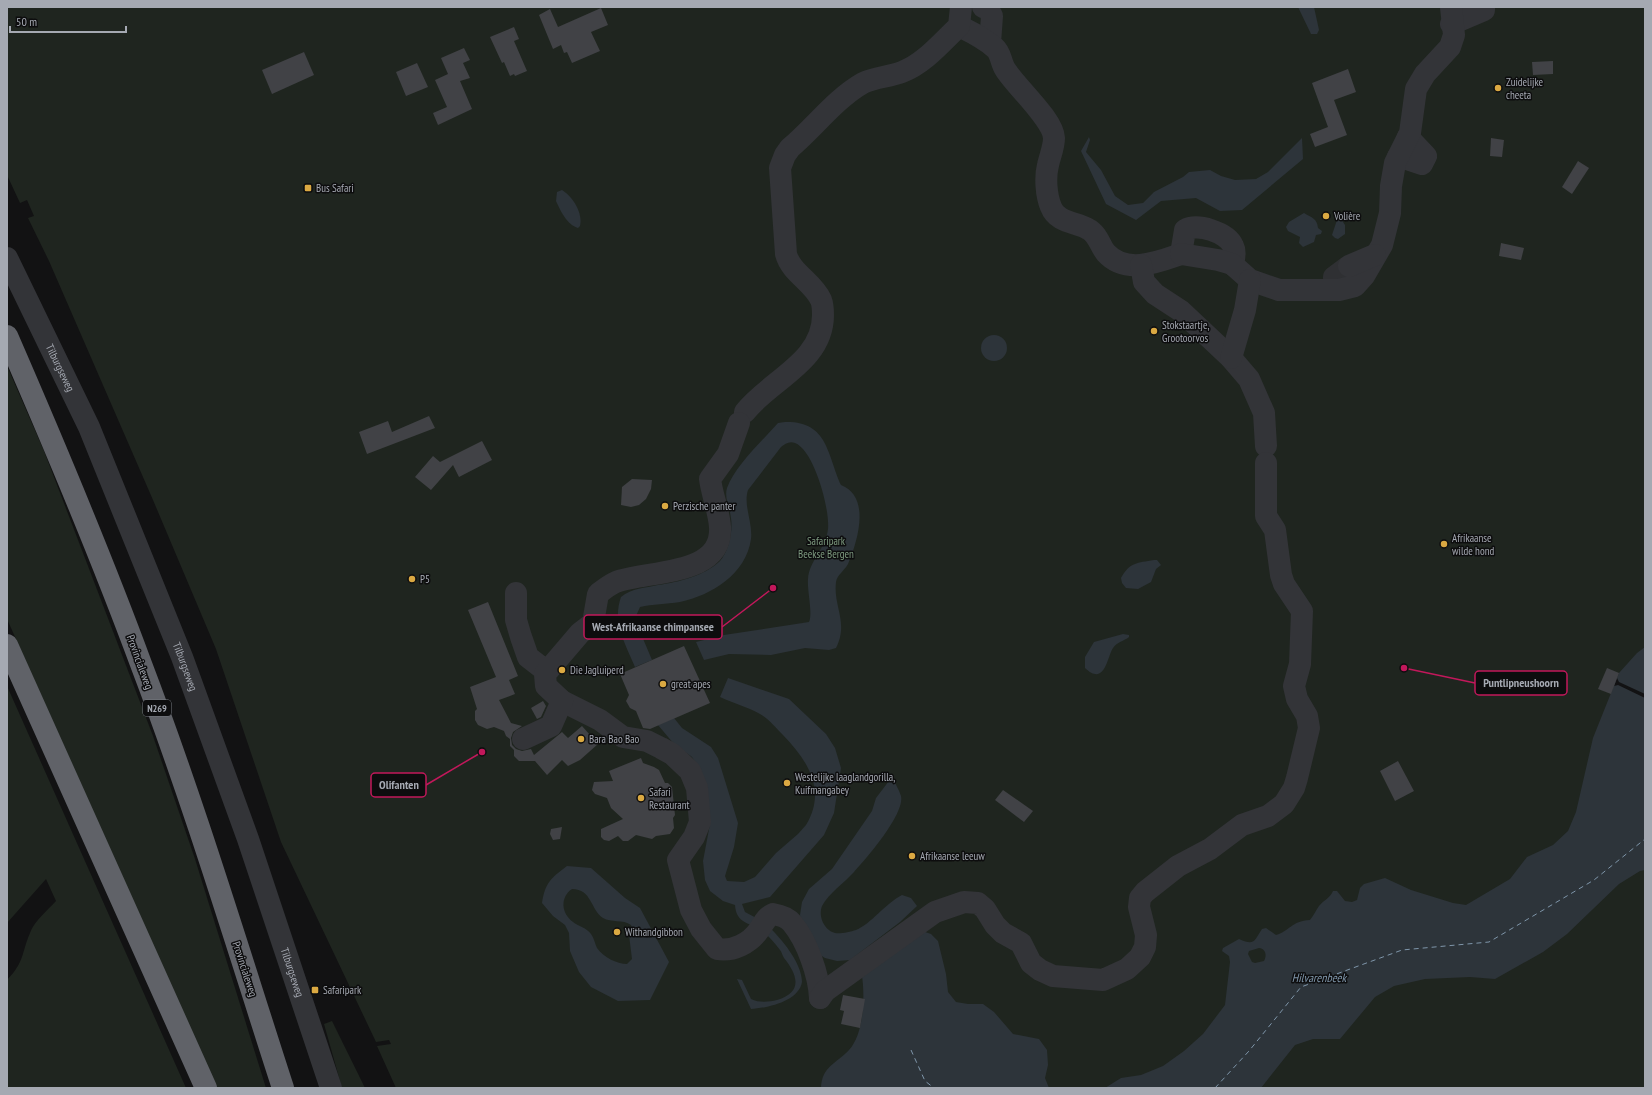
<svg xmlns="http://www.w3.org/2000/svg" width="1652" height="1095" viewBox="0 0 1652 1095" font-family="'PT Sans Narrow',sans-serif">
<style>
.green{fill:#1f251f}
.water{fill:#2d343a;fill-rule:evenodd}
.pier{fill:#121213}
.lines{fill:none;stroke-linecap:round;stroke-linejoin:round}
.ferry{stroke:#7f96aa;stroke-width:1;stroke-dasharray:5 4;stroke-linecap:butt}
.building{fill:#414246}
.minor-tunnel{stroke:#2f3033;stroke-width:22;stroke-dasharray:22 11;stroke-linecap:butt}
.minor{stroke:#333438;stroke-width:22}
.highway{stroke:#606268;stroke-width:22}
.poi-dot{fill:#dba942;stroke:#0d0d0e;stroke-width:1.5}
.labels{text-anchor:middle;dominant-baseline:central;stroke-width:3;stroke-linejoin:round;paint-order:stroke}
.shield{fill:#0d0d0e;stroke:#777a81;stroke-width:1}
.shield-label{font-size:10px;font-weight:bold;fill:#a5a9b2}
.poi-label{font-size:11px;fill:#a5a9b2;stroke:#0d0d0e;text-anchor:start}
.street-label{font-size:11px;fill:#a5a9b2;stroke:#0d0d0e}
.park-label{font-size:11px;fill:#7e9b80;stroke:#0d0d0e}
.water-label{font-size:12px;font-style:italic;fill:#7f96aa;stroke:#0d0d0e}
.leader{fill:none;stroke:#c2185b;stroke-width:1.5}
.callout-dot{fill:#c2185b;stroke:#0d0d0e;stroke-width:1.5}
.callout{fill:#0d0d0e;stroke:#c2185b;stroke-width:1.5}
.callout-label{font-size:12px;text-anchor:middle;font-weight:bold;fill:#a5a9b2}
</style>
<rect width="100%" height="100%" fill="#121213"/>
<g class="green">
<polygon points="7,7 1645,7 1645,1088 396,1088 377,1046 391,1044 389,1040 376,1042 281,842 216,649 153,500 49,261 28,218 34,216 27,200 20,203 7,175"/>
<polygon points="7,366 44,451 153,736 195,859 266,1088 217,1088 7,619"/>
<path d="M7,686L186,1088H8L7,980C25,961 21,954 30,933C34,921 48,910 56,901L46,879L7,923Z"/>
<polygon points="332,1021 365,1088 342,1088 324,1024"/>
</g>
<g class="water">
<polygon points="1298,7 1314,7 1319,30 1317,34 1311,34"/>
<polygon points="1089,137 1090,140 1086,152 1101,170 1115,196 1128,205 1143,203 1154,192 1183,177 1189,172 1210,170 1221,176 1235,180 1256,179 1268,172 1302,138 1303,159 1242,210 1220,211 1196,198 1161,201 1136,220 1106,204 1081,151"/>
<path d="M562,190C573,197 583,213 580,226L578,228C567,225 560,210 556,201L557,192Z"/>
<path d="M1304,213C1312,218 1317,218 1318,228L1322,231L1321,234L1316,235L1314,242L1303,247L1299,243L1300,237L1288,231L1286,227L1289,222Z"/>
<polygon points="1341,219 1345,225 1345,234 1338,239 1335,238 1332,235 1337,220"/>
<circle cx="994" cy="348" r="13"/>
<path d="M785,422C828,421 827,454 841,485C871,497 858,540 848,564C845,570 837,575 836,582C833,607 849,622 836,648L829,650L805,648L771,655L729,654L704,660L696,642L724,635L809,622C813,613 807,591 808,579C809,561 826,548 828,529C830,509 814,450 795,443C789,441 785,444 781,447L748,490C743,505 753,523 751,539C746,574 712,595 680,602C666,604 653,604 640,607L636,616V622L652,660L635,667C625,643 612,622 621,597C632,588 645,588 658,585C679,582 704,576 720,561C729,551 733,531 731,518C730,508 724,498 727,488C735,466 762,441 778,423Z"/>
<path d="M1154,560H1157L1161,565L1156,569L1151,582L1138,589L1126,588L1122,583L1121,578C1130,562 1137,563 1154,560Z"/>
<path d="M1123,634L1129,635V637C1124,641 1117,642 1113,648C1107,657 1105,687 1085,668V657L1094,642Z"/>
<path d="M1645,647V870L1640,871L1619,884L1567,934L1543,952L1495,979L1470,977L1425,979L1394,986L1375,997L1340,1039H1313L1295,1045L1261,1088H1105L1121,1078L1141,1075L1163,1066L1184,1051L1203,1034L1225,1005L1230,962L1229,956L1222,951L1223,948L1239,939C1255,946 1254,941 1262,929L1266,928L1276,935C1290,931 1291,921 1310,920C1314,915 1316,910 1319,906C1324,900 1330,898 1333,891H1337L1345,901L1352,902L1357,900L1360,888L1364,884L1385,878L1411,890L1453,903L1466,905L1510,879L1527,857L1553,845L1568,831L1576,812L1593,738L1619,673L1637,653ZM1259,948C1266,949 1267,955 1264,961L1255,963L1252,962L1248,954L1249,951Z"/>
<path d="M728,678L789,699L826,734L835,748L841,768L834,813L824,835L770,897L742,904L745,912L760,920L756,927C743,922 736,919 735,905L723,901L710,891L705,880L703,861L710,824L698,767L692,757L674,744L658,725L674,718L682,728L711,747L718,758L738,823L734,847L725,876L727,881L744,882L755,877L776,853L798,834L806,825C827,790 808,761 783,735C776,728 769,719 760,714C748,707 733,703 720,697Z"/>
<path d="M892,777C895,783 899,790 901,796C905,814 866,859 854,872C844,883 829,893 822,906C818,916 824,930 835,933C840,934 850,932 856,930C871,924 886,903 902,895L911,898L917,906L900,922L850,960L837,961L825,958L812,950L802,926L800,915L802,902L809,889L832,869L872,811L876,798Z"/>
<path d="M567,866L591,868L625,898L640,908L669,962L650,1000L618,1001L591,987L579,972L570,951L569,933L565,925L553,916L542,903C545,883 551,878 567,866ZM572,889C592,889 590,909 603,918C611,923 623,919 631,925L632,929L629,935L632,959L627,964C617,964 603,957 597,948C595,944 594,938 591,934C587,928 578,926 573,922C561,913 560,897 572,889Z"/>
<path d="M768,926C781,938 802,963 802,982C799,1001 768,1008 751,1009L737,979L742,980L751,999C759,1003 769,1002 777,1000C804,992 797,974 784,958C782,955 782,952 780,950C774,942 768,936 761,929Z"/>
<path d="M925,932L931,934L938,941L946,974L948,992L956,1002L968,1004H983L994,1012L1013,1034L1039,1039L1047,1050L1048,1065L1045,1078L1049,1088H821C822,1066 836,1064 849,1050C864,1034 865,996 862,976Z"/>
</g>
<polygon class="pier" points="1617,678 1619,682 1645,694 1645,698 1618,685 1614,686"/>
<g class="lines">
<g class="ferry">
<polyline points="911,1050 925,1081 934,1088"/>
<polyline points="1215,1088 1249,1051 1301,987 1402,950 1489,942 1594,880 1645,839"/>
</g>
</g>
<g class="building">
<polygon points="601,8 608,25 591,32 600,51 572,63 567,52 564,53 561,45 553,49 539,15 550,9 558,27"/>
<polygon points="514,27 519,39 514,41 527,71 515,76 514,74 510,76 504,62 502,63 490,37"/>
<polygon points="464,48 470,60 463,63 470,78 460,81 472,109 438,125 433,113 447,107 435,80 448,74 441,58"/>
<polygon points="304,52 314,75 272,94 262,70"/>
<polygon points="1553,61 1553,74 1533,75 1532,62"/>
<polygon points="417,63 428,87 406,96 396,72"/>
<polygon points="1348,69 1356,92 1334,100 1347,135 1315,147 1310,134 1328,127 1312,83"/>
<polygon points="1491,138 1504,140 1502,157 1490,156"/>
<polygon points="1578,161 1589,168 1572,194 1562,187"/>
<polygon points="1501,243 1524,248 1521,260 1499,256"/>
<polygon points="1337,266 1338,271 1342,276 1328,278 1326,274"/>
<polygon points="429,416 435,428 367,454 359,432 388,421 392,432"/>
<polygon points="482,441 492,460 459,477 453,465 431,490 415,477 433,456 440,462"/>
<polygon points="632,479 652,480 651,489 646,499 639,505 631,507 621,505 622,487"/>
<polygon points="488,602 518,676 509,680 515,694 499,700 511,723 522,726 513,732 511,738 512,745 516,749 522,751 531,749 534,755 562,732 568,738 582,726 598,744 580,760 568,766 562,760 547,775 535,761 519,761 514,756 514,750 510,746 510,739 506,736 504,731 494,727 487,729 478,725 475,720 475,711 477,709 470,687 496,677 468,610"/>
<polygon points="684,646 710,703 650,729 643,728 636,711 630,708 626,701 629,695 620,674"/>
<polygon points="1607,668 1619,673 1611,694 1598,689"/>
<polygon points="543,701 546,706 541,717 537,719 531,708"/>
<polygon points="641,758 643,763 654,767 659,770 665,783 668,783 672,787 675,815 673,818 674,828 670,834 656,836 652,839 636,835 628,841 623,841 618,836 609,841 604,840 601,837 601,829 623,819 611,808 607,798 595,794 592,790 594,782 613,781 609,771"/>
<polygon points="1398,761 1414,791 1395,801 1380,771"/>
<polygon points="1003,790 1033,811 1024,822 995,800"/>
<polygon points="562,827 560,839 553,840 550,834 551,829"/>
<polygon points="843,995 865,999 860,1028 841,1024 844,1011 840,1010"/>
</g>
<g class="lines">
<polyline class="minor-tunnel" points="1337,281 1334,277 1349,266"/>
<g class="minor">
<polyline points="983,7 988,9 992,16 990,43"/>
<polyline points="1451,24 1484,10 1484,7"/>
<path d="M959,26C971,32 984,38 995,48C1001,53 1001,63 1005,69C1016,87 1053,119 1054,138C1054,147 1050,156 1048,165C1045,177 1046,195 1051,207C1057,223 1076,222 1088,229C1098,234 1100,246 1106,253C1126,275 1158,262 1181,254L1185,230C1197,223 1227,232 1233,246C1236,252 1234,258 1233,265"/>
<polyline points="1398,157 1404,158 1422,164 1426,156 1408,137"/>
<polyline points="1181,254 1218,260 1232,264 1250,280 1279,290 1339,290 1355,286 1364,276 1382,245 1390,213 1391,186 1395,163 1410,133 1416,89 1425,74 1450,47 1454,35 1451,7"/>
<path id="s1" d="M7,258L89,427L182,657L248,839L331,1088"/>
<polyline points="1141,265 1144,282 1155,294 1181,311 1231,358 1249,379 1264,413 1266,446"/>
<polyline points="1349,266 1375,255"/>
<polyline points="1231,358 1245,310 1250,280"/>
<path d="M745,412C770,380 823,362 823,315C823,310 823,305 821,300C813,282 791,273 786,254L780,168L785,155L790,148C814,128 835,99 863,83C875,77 889,77 902,72C924,64 942,42 959,26L961,7"/>
<polyline points="516,593 516,620 521,637 528,657 546,671"/>
<path d="M562,701L600,720L623,737L647,741L661,748L672,754L690,771L697,788L700,822L694,837L678,860L691,910L701,929L717,949C733,952 750,943 759,930C764,923 765,918 773,914C779,915 787,917 792,923C807,941 819,975 820,998"/>
<path d="M523,739L551,726L562,701L546,686L545,674L580,633L593,623L598,594C603,590 609,585 616,582C647,570 723,577 720,527C719,511 712,495 710,479L728,454L739,423"/>
<polyline points="820,998 825,991 935,912 964,902 978,903 985,909 995,925 1003,933 1021,943 1031,963 1040,970 1053,976 1103,980 1127,969 1140,957 1145,947 1146,935 1139,907 1140,898 1145,892 1178,866 1210,849 1242,825 1268,816 1284,804 1294,788 1297,778 1309,728 1307,716 1297,699 1294,686 1300,664 1302,611 1284,584 1281,575 1275,530 1266,516 1266,463"/>
</g>
<g class="highway">
<path d="M7,336C54,444 100,553 141,664C194,803 237,946 283,1088"/>
<polyline points="7,645 206,1088"/>
</g>
</g>
<g class="poi-dot">
<circle cx="1498" cy="88" r="4"/>
<rect x="304" y="184" width="8" height="8" rx="2"/>
<circle cx="1326" cy="216" r="4"/>
<circle cx="1154" cy="331" r="4"/>
<circle cx="665" cy="506" r="4"/>
<circle cx="1444" cy="544" r="4"/>
<circle cx="412" cy="579" r="4"/>
<circle cx="562" cy="670" r="4"/>
<circle cx="663" cy="684" r="4"/>
<circle cx="581" cy="739" r="4"/>
<circle cx="787" cy="783" r="4"/>
<circle cx="641" cy="798" r="4"/>
<circle cx="912" cy="856" r="4"/>
<circle cx="617" cy="932" r="4"/>
<rect x="311" y="986" width="8" height="8" rx="2"/>
</g>
<g class="labels">
<rect class="shield" x="143" y="700" width="28" height="16" rx="3"/>
<g class="shield-label">
<text x="157" y="708">N269</text>
</g>
<g class="poi-label">
<text x="1506" y="82">Zuidelijke<tspan x="1506" dy="13">cheeta</tspan></text>
<text x="316" y="188">Bus Safari</text>
<text x="1334" y="216">Volière</text>
<text x="1162" y="325">Stokstaartje,<tspan x="1162" dy="13">Grootoorvos</tspan></text>
<text x="673" y="506">Perzische panter</text>
<text x="1452" y="538">Afrikaanse<tspan x="1452" dy="13">wilde hond</tspan></text>
<text x="420" y="579">P5</text>
<text x="570" y="670">Die Jagluiperd</text>
<text x="671" y="684">great apes</text>
<text x="589" y="739">Bara Bao Bao</text>
<text x="795" y="777">Westelijke laaglandgorilla,<tspan x="795" dy="13">Kuifmangabey</tspan></text>
<text x="649" y="792">Safari<tspan x="649" dy="13">Restaurant</tspan></text>
<text x="920" y="856">Afrikaanse leeuw</text>
<text x="625" y="932">Withandgibbon</text>
<text x="323" y="990">Safaripark</text>
</g>
<g class="street-label">
<text stroke="none"><textPath href="#s1" startOffset="122">Tilburgseweg</textPath></text>
<text transform="translate(140 662) rotate(70)">Provincialeweg</text>
<text stroke="none"><textPath href="#s1" startOffset="446">Tilburgseweg</textPath></text>
<text transform="translate(245 969) rotate(72)">Provincialeweg</text>
<text stroke="none"><textPath href="#s1" startOffset="770">Tilburgseweg</textPath></text>
</g>
<g class="park-label">
<text x="826" y="541">Safaripark<tspan x="826" dy="13">Beekse Bergen</tspan></text>
</g>
<g class="water-label">
<text x="1319" y="977">Hilvarenbeek</text>
</g>
</g>
<path class="leader" d="M773 588L722 627M1404 668L1475 683M482 752L426 785"/>
<g class="callout-dot">
<circle cx="773" cy="588" r="4"/>
<circle cx="1404" cy="668" r="4"/>
<circle cx="482" cy="752" r="4"/>
</g>
<g class="callout">
<rect x="584" y="615" width="138" height="24" rx="4"/>
<rect x="1475" y="671" width="92" height="24" rx="4"/>
<rect x="371" y="773" width="55" height="24" rx="4"/>
</g>
<g class="callout-label">
<text x="653" y="631">West-Afrikaanse chimpansee</text>
<text x="1521" y="687">Puntlipneushoorn</text>
<text x="399" y="789">Olifanten</text>
</g>
<rect width="1652" height="1095" fill="none" stroke="#a5a9b2" stroke-width="16"/>
<path d="M10 26v6h116v-6" fill="none" stroke="#a5a9b2" stroke-width="2"/>
<text x="16" y="26" font-size="12" fill="#a5a9b2" stroke="#0d0d0e" stroke-width="3" paint-order="stroke">50 m</text>
</svg>
